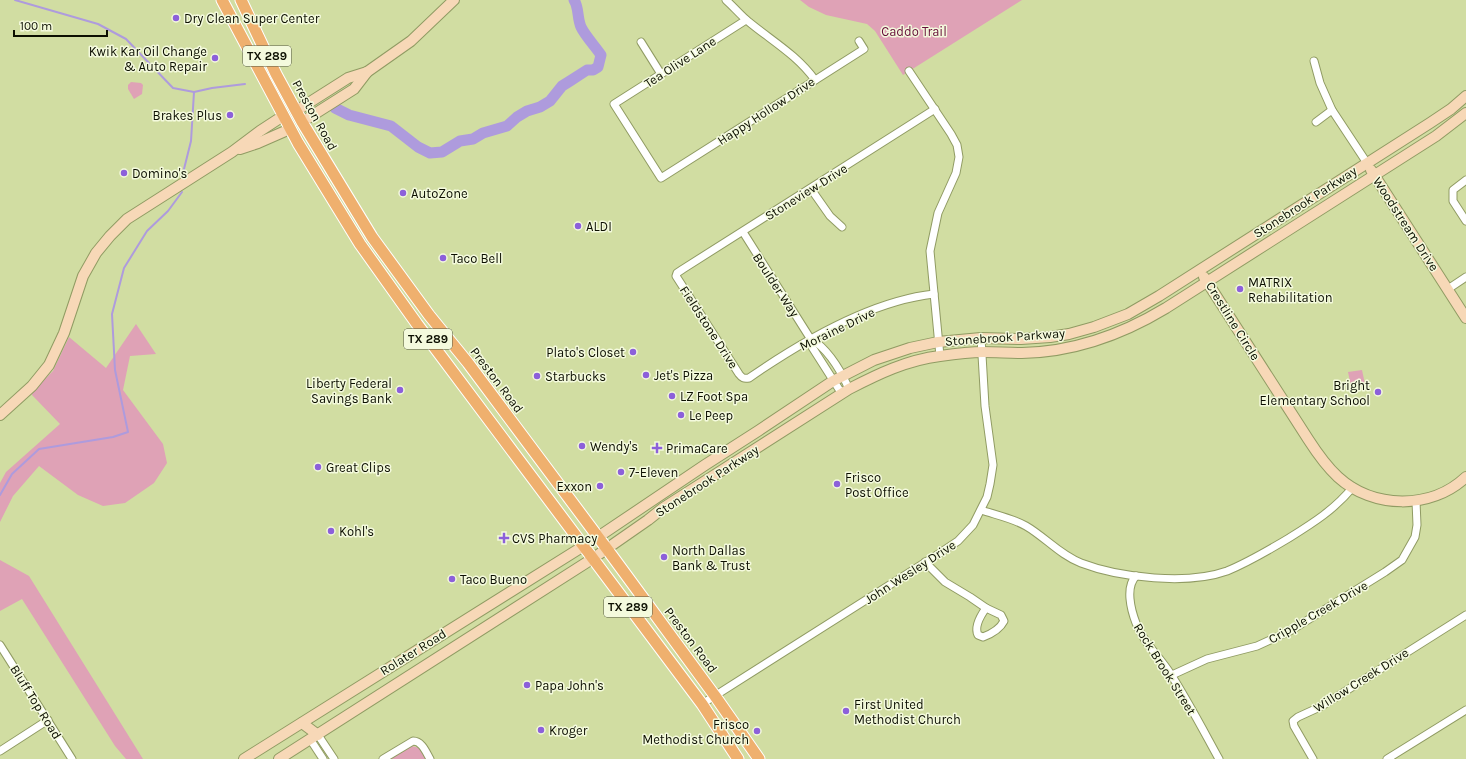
<svg xmlns="http://www.w3.org/2000/svg" width="1466" height="759" viewBox="0 0 1466 759" font-family="Karla,sans-serif">
<style>
.green{fill:#dfa2b6}
.lines{fill:none;stroke-linecap:round;stroke-linejoin:round}
.stream{stroke:#ae9bdd;stroke-width:2}
.river{stroke:#ae9bdd;stroke-width:11}
.street-casing{stroke:#909b63;stroke-width:9}
.secondary-casing{stroke:#909b63;stroke-width:12}
.primary-casing{stroke:#fff;stroke-width:13}
.street{stroke:#fff;stroke-width:7}
.secondary{stroke:#f7d8b7;stroke-width:10}
.primary{stroke:#efb06e;stroke-width:11}
.poi-dot{fill:#8c60da;stroke:#f4fadd;stroke-width:1.5}
.labels{text-anchor:middle;dominant-baseline:central;stroke-width:3;stroke-linejoin:round;paint-order:stroke}
.shield{fill:#f4fadd;stroke:#525642;stroke-width:1}
.shield-label{font-size:12px;font-weight:bold;fill:#0c0f00}
.poi-label{font-size:13px;fill:#0c0f00;stroke:#f4fadd;text-anchor:start}
.park-label{font-size:13px;fill:#660d39;stroke:#f4fadd}
.street-label{font-size:13px;fill:#0c0f00;stroke:#f4fadd}
</style>
<rect width="100%" height="100%" fill="#d1dda2"/>
<g class="green">
<polygon points="800,0 1022,0 903,75 875,31 867,24 826,15 809,7"/>
<polygon points="131,82 141,83 143,85 142,94 134,99 128,89 128,85"/>
<polygon points="136,324 156,354 130,356 123,390 163,444 167,463 154,483 125,503 103,506 78,495 39,466 13,496 0,522 0,483 6,472 60,424 32,395 33,391 53,371 69,337 106,368"/>
<polygon points="1362,370 1365,384 1351,386 1348,372"/>
<polygon points="0,560 29,576 143,759 126,759 115,746 22,599 0,611"/>
<polygon points="412,746 419,748 426,759 391,759"/>
</g>
<g class="lines">
<g class="stream">
<polyline points="15,0 98,24 126,39 173,88 194,92 212,88 245,84"/>
<polyline points="182,177 191,141 194,92"/>
<polyline points="0,495 12,474 39,449 113,437 128,432 115,370 112,314 124,268 147,231 168,211 182,192"/>
</g>
<path class="river" d="M335,108L349,115L391,126L418,147L430,153L442,152L460,141L473,139L483,133L507,126L517,117L527,111L540,107L550,101L562,86L570,81L587,70H593L598,67L601,55C595,46 586,37 581,27C577,18 579,7 574,0"/>
<defs>
<g id="street">
<path d="M726,0C734,7 741,16 749,22C772,41 797,55 815,80"/>
<polyline points="746,20 614,104 661,178 864,49 859,41"/>
<polyline points="641,42 661,74"/>
<polyline points="1314,61 1320,83 1332,110 1367,163"/>
<polyline points="909,71 951,134 957,145 959,157 956,173 938,213 930,251 940,356"/>
<polyline points="1316,122 1332,110"/>
<polyline points="1466,180 1453,190 1453,201 1466,221"/>
<polyline points="811,189 830,216 842,227"/>
<polyline points="743,232 810,338 812,347 842,394"/>
<polyline points="1448,289 1466,277"/>
<path d="M934,294C870,301 801,342 749,378C744,379 742,378 739,374L676,276L677,273L683,269L935,109"/>
<path d="M810,338C828,349 841,371 849,389"/>
<path d="M981,510C996,515 1012,518 1026,526C1045,537 1060,555 1081,563C1120,578 1188,585 1227,571C1249,562 1269,550 1289,538C1313,523 1334,510 1353,487"/>
<polyline points="925,562 945,582 970,597 986,608"/>
<path d="M1136,576C1125,587 1131,610 1136,623C1143,642 1159,656 1170,673C1188,701 1203,730 1219,759"/>
<path d="M986,608L1001,615L1004,621C1000,629 991,634 983,637L978,635C974,627 981,615 986,608Z"/>
<polyline points="0,645 72,759"/>
<polyline points="1172,675 1207,659 1257,646 1290,631 1385,572 1402,560 1415,537 1417,525 1416,501"/>
<polyline points="702,704 940,553 958,541 973,525 987,497 990,484 993,465 985,406 981,338"/>
<polyline points="318,735 334,759"/>
<polyline points="310,739 323,759"/>
<polyline points="0,751 48,720"/>
<path d="M383,759L413,741C422,741 426,752 430,759"/>
<polyline points="1313,759 1294,726 1293,721 1298,717 1322,706 1466,615"/>
<polyline points="1387,759 1466,710"/>
</g>
<g id="secondary">
<polyline points="296,111 348,78 367,72 411,41 454,0"/>
<polyline points="302,122 354,89 367,72"/>
<polyline points="240,149 258,143 290,129"/>
<polyline points="1371,170 1466,318"/>
<path d="M1204,277L1308,439C1317,453 1326,466 1338,477C1373,509 1431,510 1466,477"/>
<polyline points="0,415 32,386 49,365 64,333 83,276 96,253 110,236 127,219 232,152 260,131 283,116"/>
<polyline points="302,723 318,735"/>
<polyline points="244,759 598,537 705,465 758,431 833,381 874,360 910,348 938,342 981,338 1021,339 1050,337 1069,334 1094,327 1128,314 1159,296 1430,123 1451,109 1466,96"/>
<path d="M279,759L592,559L648,520L663,508L849,389C878,374 907,360 940,356C954,354 969,352 983,352C996,352 1009,353 1022,353C1073,352 1123,334 1166,308L1436,136L1466,113"/>
</g>
<g id="primary">
<polyline points="222,0 298,143 360,244 417,324 702,704 738,759"/>
<polyline points="241,0 276,74 302,122 372,237 429,315 468,363 607,549 715,696 759,759"/>
</g>
</defs>
<use href="#street" class="street-casing"/>
<use href="#secondary" class="secondary-casing"/>
<use href="#primary" class="primary-casing"/>
<use href="#street" class="street"/>
<use href="#secondary" class="secondary"/>
<use href="#primary" class="primary"/>
</g>
<g class="poi-dot">
<circle cx="176" cy="18" r="4"/>
<circle cx="215" cy="58" r="4"/>
<circle cx="230" cy="115" r="4"/>
<circle cx="124" cy="173" r="4"/>
<circle cx="403" cy="193" r="4"/>
<circle cx="578" cy="226" r="4"/>
<circle cx="443" cy="258" r="4"/>
<circle cx="1240" cy="289" r="4"/>
<circle cx="633" cy="352" r="4"/>
<circle cx="646" cy="375" r="4"/>
<circle cx="537" cy="376" r="4"/>
<circle cx="400" cy="390" r="4"/>
<circle cx="1378" cy="392" r="4"/>
<circle cx="672" cy="396" r="4"/>
<circle cx="681" cy="415" r="4"/>
<circle cx="582" cy="446" r="4"/>
<path d="M655 442h4v4h4v4h-4v4h-4v-4h-4v-4h4z"/>
<circle cx="318" cy="467" r="4"/>
<circle cx="621" cy="472" r="4"/>
<circle cx="837" cy="484" r="4"/>
<circle cx="600" cy="486" r="4"/>
<circle cx="331" cy="531" r="4"/>
<path d="M502 532h4v4h4v4h-4v4h-4v-4h-4v-4h4z"/>
<circle cx="664" cy="557" r="4"/>
<circle cx="452" cy="579" r="4"/>
<circle cx="527" cy="685" r="4"/>
<circle cx="846" cy="711" r="4"/>
<circle cx="541" cy="730" r="4"/>
<circle cx="757" cy="731" r="4"/>
</g>
<g class="labels">
<g class="shield">
<rect x="243" y="46" width="48" height="20" rx="3"/>
<rect x="404" y="329" width="48" height="20" rx="3"/>
<rect x="604" y="597" width="48" height="20" rx="3"/>
</g>
<g class="shield-label">
<text x="267" y="56">TX 289</text>
<text x="428" y="339">TX 289</text>
<text x="628" y="607">TX 289</text>
</g>
<g class="poi-label">
<text x="184" y="18">Dry Clean Super Center</text>
<text x="207" y="51" text-anchor="end">Kwik Kar Oil Change<tspan x="207" dy="15">&amp; Auto Repair</tspan></text>
<text x="222" y="115" text-anchor="end">Brakes Plus</text>
<text x="132" y="173">Domino's</text>
<text x="411" y="193">AutoZone</text>
<text x="586" y="226">ALDI</text>
<text x="451" y="258">Taco Bell</text>
<text x="1248" y="282">MATRIX<tspan x="1248" dy="15">Rehabilitation</tspan></text>
<text x="625" y="352" text-anchor="end">Plato's Closet</text>
<text x="654" y="375">Jet's Pizza</text>
<text x="545" y="376">Starbucks</text>
<text x="392" y="383" text-anchor="end">Liberty Federal<tspan x="392" dy="15">Savings Bank</tspan></text>
<text x="1370" y="385" text-anchor="end">Bright<tspan x="1370" dy="15">Elementary School</tspan></text>
<text x="680" y="396">LZ Foot Spa</text>
<text x="689" y="415">Le Peep</text>
<text x="590" y="446">Wendy's</text>
<text x="666" y="448">PrimaCare</text>
<text x="326" y="467">Great Clips</text>
<text x="629" y="472">7-Eleven</text>
<text x="845" y="477">Frisco<tspan x="845" dy="15">Post Office</tspan></text>
<text x="592" y="486" text-anchor="end">Exxon</text>
<text x="339" y="531">Kohl's</text>
<text x="512" y="538">CVS Pharmacy</text>
<text x="672" y="550">North Dallas<tspan x="672" dy="15">Bank &amp; Trust</tspan></text>
<text x="460" y="579">Taco Bueno</text>
<text x="535" y="685">Papa John's</text>
<text x="854" y="704">First United<tspan x="854" dy="15">Methodist Church</tspan></text>
<text x="749" y="724" text-anchor="end">Frisco<tspan x="749" dy="15">Methodist Church</tspan></text>
<text x="549" y="730">Kroger</text>
</g>
<g class="park-label">
<text x="914" y="31">Caddo Trail</text>
</g>
<g class="street-label">
<text transform="translate(680 62) rotate(-33)">Tea Olive Lane</text>
<text transform="translate(766 111) rotate(-33)">Happy Hollow Drive</text>
<text transform="translate(315 115) rotate(61)">Preston Road</text>
<text transform="translate(806 192) rotate(-32)">Stoneview Drive</text>
<text transform="translate(1305 202) rotate(-33)">Stonebrook Parkway</text>
<text transform="translate(1406 224) rotate(57)">Woodstream Drive</text>
<text transform="translate(776 285) rotate(57)">Boulder Way</text>
<text transform="translate(1233 321) rotate(58)">Crestline Circle</text>
<text transform="translate(709 327) rotate(57)">Fieldstone Drive</text>
<text transform="translate(837 329) rotate(-26)">Moraine Drive</text>
<text transform="translate(1005 337) rotate(-4)">Stonebrook Parkway</text>
<text transform="translate(497 380) rotate(53)">Preston Road</text>
<text transform="translate(707 481) rotate(-33)">Stonebrook Parkway</text>
<text transform="translate(910 572) rotate(-33)">John Wesley Drive</text>
<text transform="translate(1318 612) rotate(-30)">Cripple Creek Drive</text>
<text transform="translate(691 640) rotate(53)">Preston Road</text>
<text transform="translate(413 652) rotate(-32)">Rolater Road</text>
<text transform="translate(1165 669) rotate(58)">Rock Brook Street</text>
<text transform="translate(1361 680) rotate(-32)">Willow Creek Drive</text>
<text transform="translate(36 702) rotate(58)">Bluff Top Road</text>
</g>
</g>
<path d="M14 30v6h93v-6" fill="none" stroke="#0c0f00" stroke-width="2"/>
<text x="20" y="30" font-size="12" fill="#0c0f00" stroke="#f4fadd" stroke-width="3" paint-order="stroke">100 m</text>
</svg>
